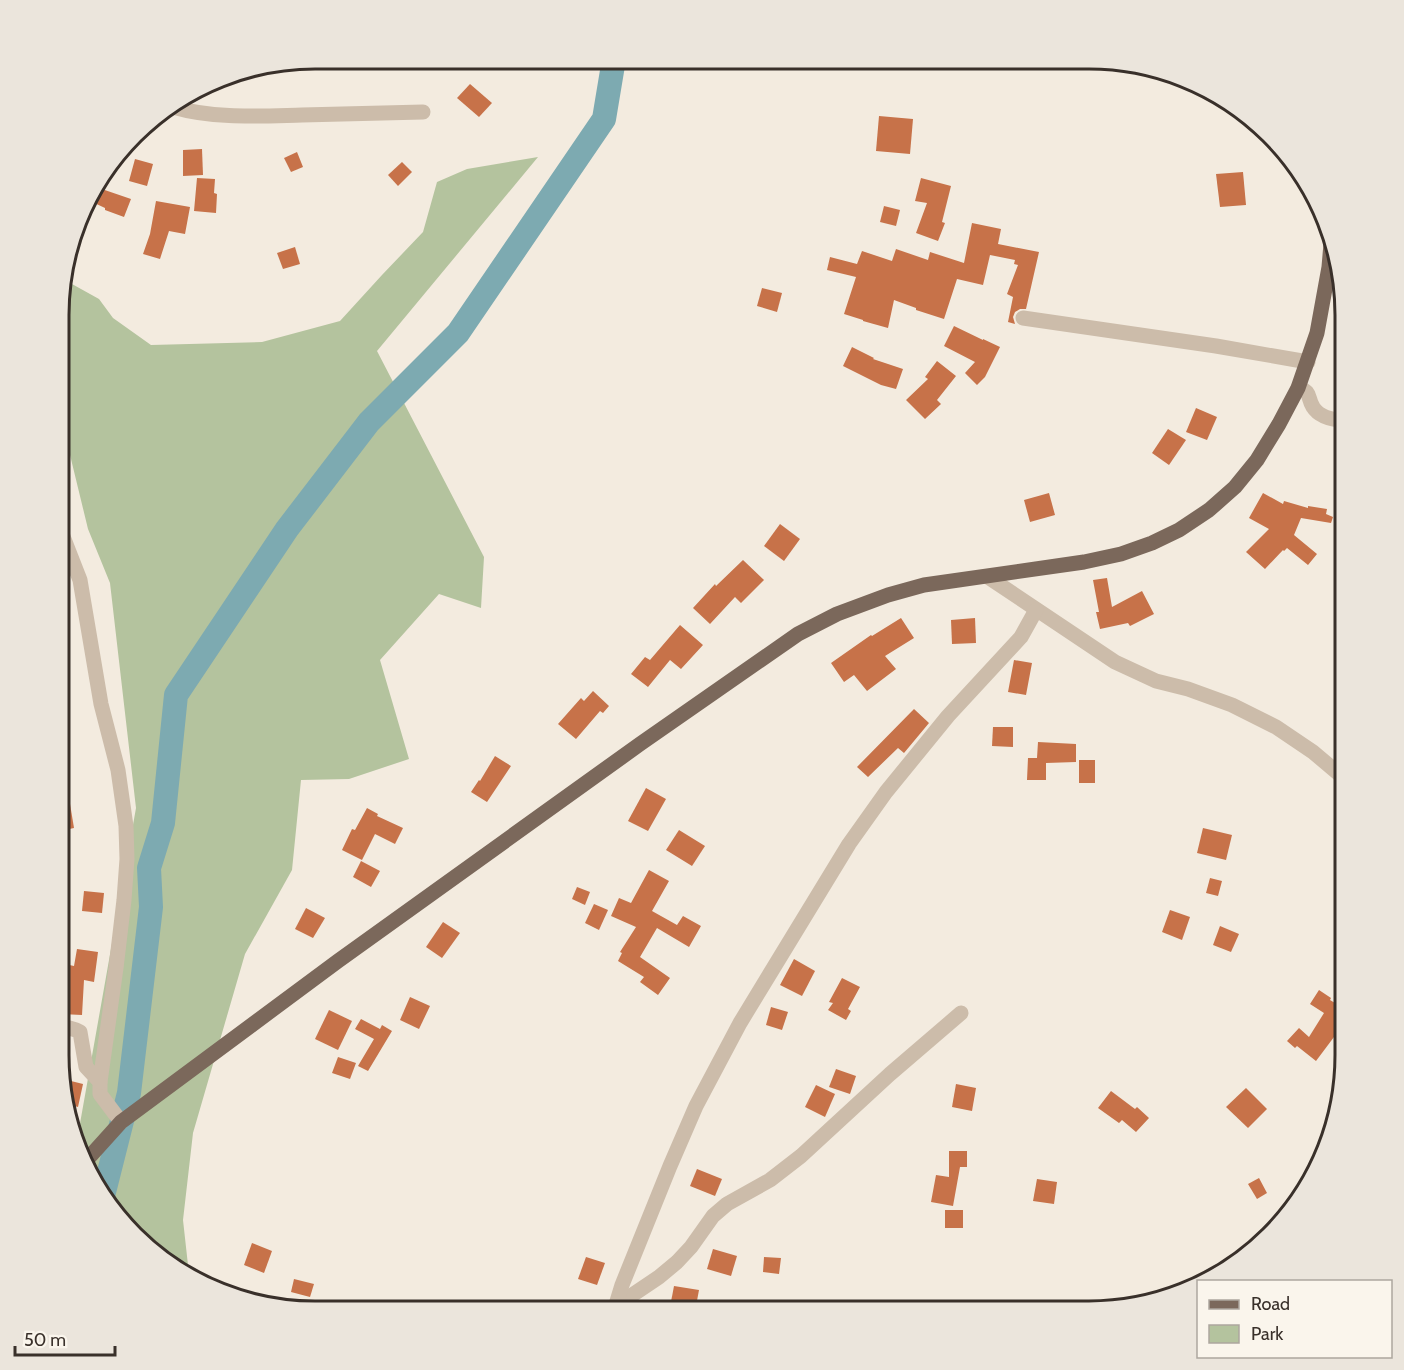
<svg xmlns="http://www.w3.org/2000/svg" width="1404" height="1370" viewBox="0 0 1404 1370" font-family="Cabin,sans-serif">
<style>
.green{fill:#b4c39e}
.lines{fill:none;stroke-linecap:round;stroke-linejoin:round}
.river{stroke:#7daab1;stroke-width:24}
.building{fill:#c77249}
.minor{stroke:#ccbcaa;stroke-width:15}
.major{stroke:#7b685b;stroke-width:15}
.rim{fill:none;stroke:#39302a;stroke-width:3}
</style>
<rect width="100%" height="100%" fill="#f3ebdf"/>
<polygon class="green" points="538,157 377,351 484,557 481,608 439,594 380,660 409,759 349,779 301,780 292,870 245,954 193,1133 183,1220 189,1274 112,1211 78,1153 76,1146 136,808 110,583 88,529 63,426 63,279 99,299 113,318 151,345 262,342 340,321 382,275 423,232 437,182 467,169"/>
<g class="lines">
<polyline class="river" points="103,1196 129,1093 151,907 149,868 163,823 176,695 287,529 369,422 458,333 604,119 614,59"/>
</g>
<g class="building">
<polygon points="470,84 492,103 479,117 457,98"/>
<polygon points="879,116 913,119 910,154 876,151"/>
<polygon points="202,149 203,175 183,176 183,150"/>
<polygon points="297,152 303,167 291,172 284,158"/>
<polygon points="135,159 153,164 147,186 129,181"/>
<polygon points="402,162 412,172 398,186 388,175"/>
<polygon points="1243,172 1246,205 1220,207 1216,174"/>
<polygon points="197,178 215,179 214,193 217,194 216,213 194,211"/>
<polygon points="921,178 951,186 942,222 945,223 938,241 916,233 927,203 915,201"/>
<polygon points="93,186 131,199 124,217 105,210 105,208 88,200"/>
<polygon points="156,201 190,207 185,234 169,231 160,259 143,254 150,234"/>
<polygon points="884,206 900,210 896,226 880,222"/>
<polygon points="972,223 1001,229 998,244 1039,252 1026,309 1020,309 1015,312 1013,317 1015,324 1008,322 1013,297 1007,294 1018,265 1014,264 1015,260 990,255 983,285 957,279 944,319 916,310 916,308 894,300 888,328 863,321 863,320 844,314 856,277 827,270 830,257 857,264 862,251 892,261 896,249 928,260 930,252 964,263"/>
<polygon points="295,247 300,264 283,269 277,253"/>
<polygon points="762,288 782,293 777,312 757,306"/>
<polygon points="954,326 983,340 983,339 1000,347 985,377 977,385 965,373 975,362 944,346"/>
<polygon points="852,347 874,358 873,359 903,369 896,389 881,385 843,366"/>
<polygon points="937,361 956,376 937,400 941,404 925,419 906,400 928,379 925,377"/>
<polygon points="1196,408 1217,417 1207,440 1186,432"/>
<polygon points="1168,429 1186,440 1169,465 1152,453"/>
<polygon points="1049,493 1055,515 1030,522 1024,500"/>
<polygon points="1263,493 1283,504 1284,501 1308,508 1308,506 1327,509 1326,514 1333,517 1331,523 1301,518 1294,535 1317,554 1308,565 1287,548 1284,551 1283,550 1265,569 1246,552 1269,529 1249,518"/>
<polygon points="780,524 800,539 784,561 764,546"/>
<polygon points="743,560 764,580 741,603 735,597 710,624 693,608 715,584 716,586"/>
<polygon points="1107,578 1112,607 1142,591 1154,614 1130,626 1128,623 1100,629 1096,612 1099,612 1093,580"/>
<polygon points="901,618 914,638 885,656 896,669 867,691 854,675 844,682 831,663 871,635 872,636"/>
<polygon points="975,618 976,643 952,644 951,620"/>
<polygon points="680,625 703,645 681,669 670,660 648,687 631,674 645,657 650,660"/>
<polygon points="1014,660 1032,663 1026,695 1008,692"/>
<polygon points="593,691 609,706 603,713 600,711 576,739 558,724 581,698 584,701"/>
<polygon points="914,709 929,723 904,753 898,748 868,777 857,767"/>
<polygon points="993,727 1013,727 1013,747 992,746"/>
<polygon points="1038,742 1076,744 1076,762 1046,763 1046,780 1027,780 1028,758 1037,758"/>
<polygon points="495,756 511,766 487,802 471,792 479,780 480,781"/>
<rect x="1079" y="760" width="16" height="23"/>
<polygon points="61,780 66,780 74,828 60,831"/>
<polygon points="646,788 666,799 648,831 628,821"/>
<polygon points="367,808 378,814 377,816 403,828 395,844 375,834 362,860 342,850 352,829 355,830"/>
<polygon points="1203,828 1232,835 1226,860 1197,853"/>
<polygon points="679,830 705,846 692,866 666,850"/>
<polygon points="361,861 380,871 371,887 353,877"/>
<polygon points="649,870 669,881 652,911 677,925 683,916 701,926 689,947 657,928 640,957 670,978 658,995 640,982 644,977 618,961 622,953 620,952 636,927 611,916 619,898 631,903"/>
<polygon points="1210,878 1222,881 1218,896 1206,893"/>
<polygon points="577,887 590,892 585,905 572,899"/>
<polygon points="84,891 104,893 102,913 82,911"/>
<polygon points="594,904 608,910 599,930 585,923"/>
<polygon points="306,908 325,918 313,938 295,929"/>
<polygon points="1170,910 1190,917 1182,940 1162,932"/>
<polygon points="443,922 460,933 442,958 426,947"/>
<polygon points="1220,926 1239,934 1231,952 1213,945"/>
<polygon points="77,949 98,952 94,982 84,980 82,1015 61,1014 63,986 59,986 60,963 74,966"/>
<polygon points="794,959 815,971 802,996 780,985"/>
<polygon points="842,978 860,987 848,1009 851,1011 846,1020 828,1010 833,1003 829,1002"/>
<polygon points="1319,990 1331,998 1330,1000 1345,1009 1345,1045 1334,1037 1316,1061 1297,1046 1295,1048 1287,1041 1299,1028 1309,1037 1324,1013 1310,1004"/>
<polygon points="410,997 430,1006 419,1029 400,1020"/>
<polygon points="771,1007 788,1012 782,1030 766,1025"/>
<polygon points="329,1010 352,1021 338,1050 315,1039"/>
<polygon points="361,1019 380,1029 382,1025 392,1031 368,1071 358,1066 374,1039 355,1029"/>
<polygon points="338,1057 356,1063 350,1079 332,1073"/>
<polygon points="836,1069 856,1076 850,1094 829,1087"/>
<polygon points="67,1080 83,1084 78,1107 67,1104 64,1093"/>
<polygon points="956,1084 976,1088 972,1111 952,1107"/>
<polygon points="816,1085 835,1094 825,1117 805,1107"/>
<polygon points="1246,1088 1267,1109 1248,1128 1226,1107"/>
<polygon points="1111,1091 1135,1109 1137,1107 1149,1118 1136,1132 1122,1120 1119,1123 1098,1108"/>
<polygon points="949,1151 967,1151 967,1167 960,1167 953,1206 931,1202 936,1175 949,1177"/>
<polygon points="697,1169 722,1179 715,1196 690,1186"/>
<polygon points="1259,1178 1267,1193 1257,1199 1248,1184"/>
<polygon points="1037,1179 1057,1182 1054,1204 1033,1201"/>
<rect x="945" y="1210" width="18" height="18"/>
<polygon points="252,1243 272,1251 264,1273 244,1265"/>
<polygon points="713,1249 737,1256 731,1276 707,1269"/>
<polygon points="586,1257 605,1263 597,1285 578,1279"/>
<polygon points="764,1257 781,1258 779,1274 763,1272"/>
<polygon points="294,1279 314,1284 310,1297 291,1292"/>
<polygon points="674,1286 699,1290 695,1311 670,1307"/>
</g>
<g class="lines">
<g class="minor">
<path d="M173,107C214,119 259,116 302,115C342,114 383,113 423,112"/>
<polyline points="1023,318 1216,346 1308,362"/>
<path d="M1298,388C1312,391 1307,398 1313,407C1319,417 1333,420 1345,421"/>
<polyline points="62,534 80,580 101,704 118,770 126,826 127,859 124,900 116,968 100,1082 100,1094 121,1122"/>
<polyline points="988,577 1115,662 1156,681 1188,689 1232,705 1276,727 1313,752 1345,779"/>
<polyline points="59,1025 76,1030 80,1032 86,1067 100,1082"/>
<polyline points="615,1307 638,1311"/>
<polyline points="613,1308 659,1277 677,1262 691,1247 713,1216 727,1204 770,1180 801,1156 890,1074 961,1013"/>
<polyline points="614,1311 622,1285 670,1166 696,1106 740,1023 771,972 849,844 886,792 948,716 1021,637 1036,610"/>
</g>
<polyline class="major" points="84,1163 121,1122 338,961 640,744 798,634 837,614 888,595 924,585 1084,562 1121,554 1152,543 1179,530 1209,510 1235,487 1257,460 1279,424 1298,388 1317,333 1329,267 1332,232"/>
</g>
<path d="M0 0H1404V1370H0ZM315 69H1089A246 246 0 0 1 1335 315V1055A246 246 0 0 1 1089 1301H315A246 246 0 0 1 69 1055V315A246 246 0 0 1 315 69Z" fill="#ebe5dc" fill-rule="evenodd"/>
<path class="rim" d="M315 69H1089A246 246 0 0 1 1335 315V1055A246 246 0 0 1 1089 1301H315A246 246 0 0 1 69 1055V315A246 246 0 0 1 315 69Z"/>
<rect x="1197" y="1280" width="195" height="78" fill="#faf5ec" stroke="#ada69e" stroke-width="1.5"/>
<rect x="1209" y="1300" width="30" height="9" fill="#7b685b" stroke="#ada69e" stroke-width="1.5"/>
<text x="1251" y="1310" font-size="18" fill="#39302a">Road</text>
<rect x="1209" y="1325" width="30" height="18" fill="#b4c39e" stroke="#ada69e" stroke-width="1.5"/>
<text x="1251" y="1340" font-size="18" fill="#39302a">Park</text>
<path d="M15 1346v9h100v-9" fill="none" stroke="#39302a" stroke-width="3"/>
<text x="24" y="1346" font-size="18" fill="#39302a" stroke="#faf5ec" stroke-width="4.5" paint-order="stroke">50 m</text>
</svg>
